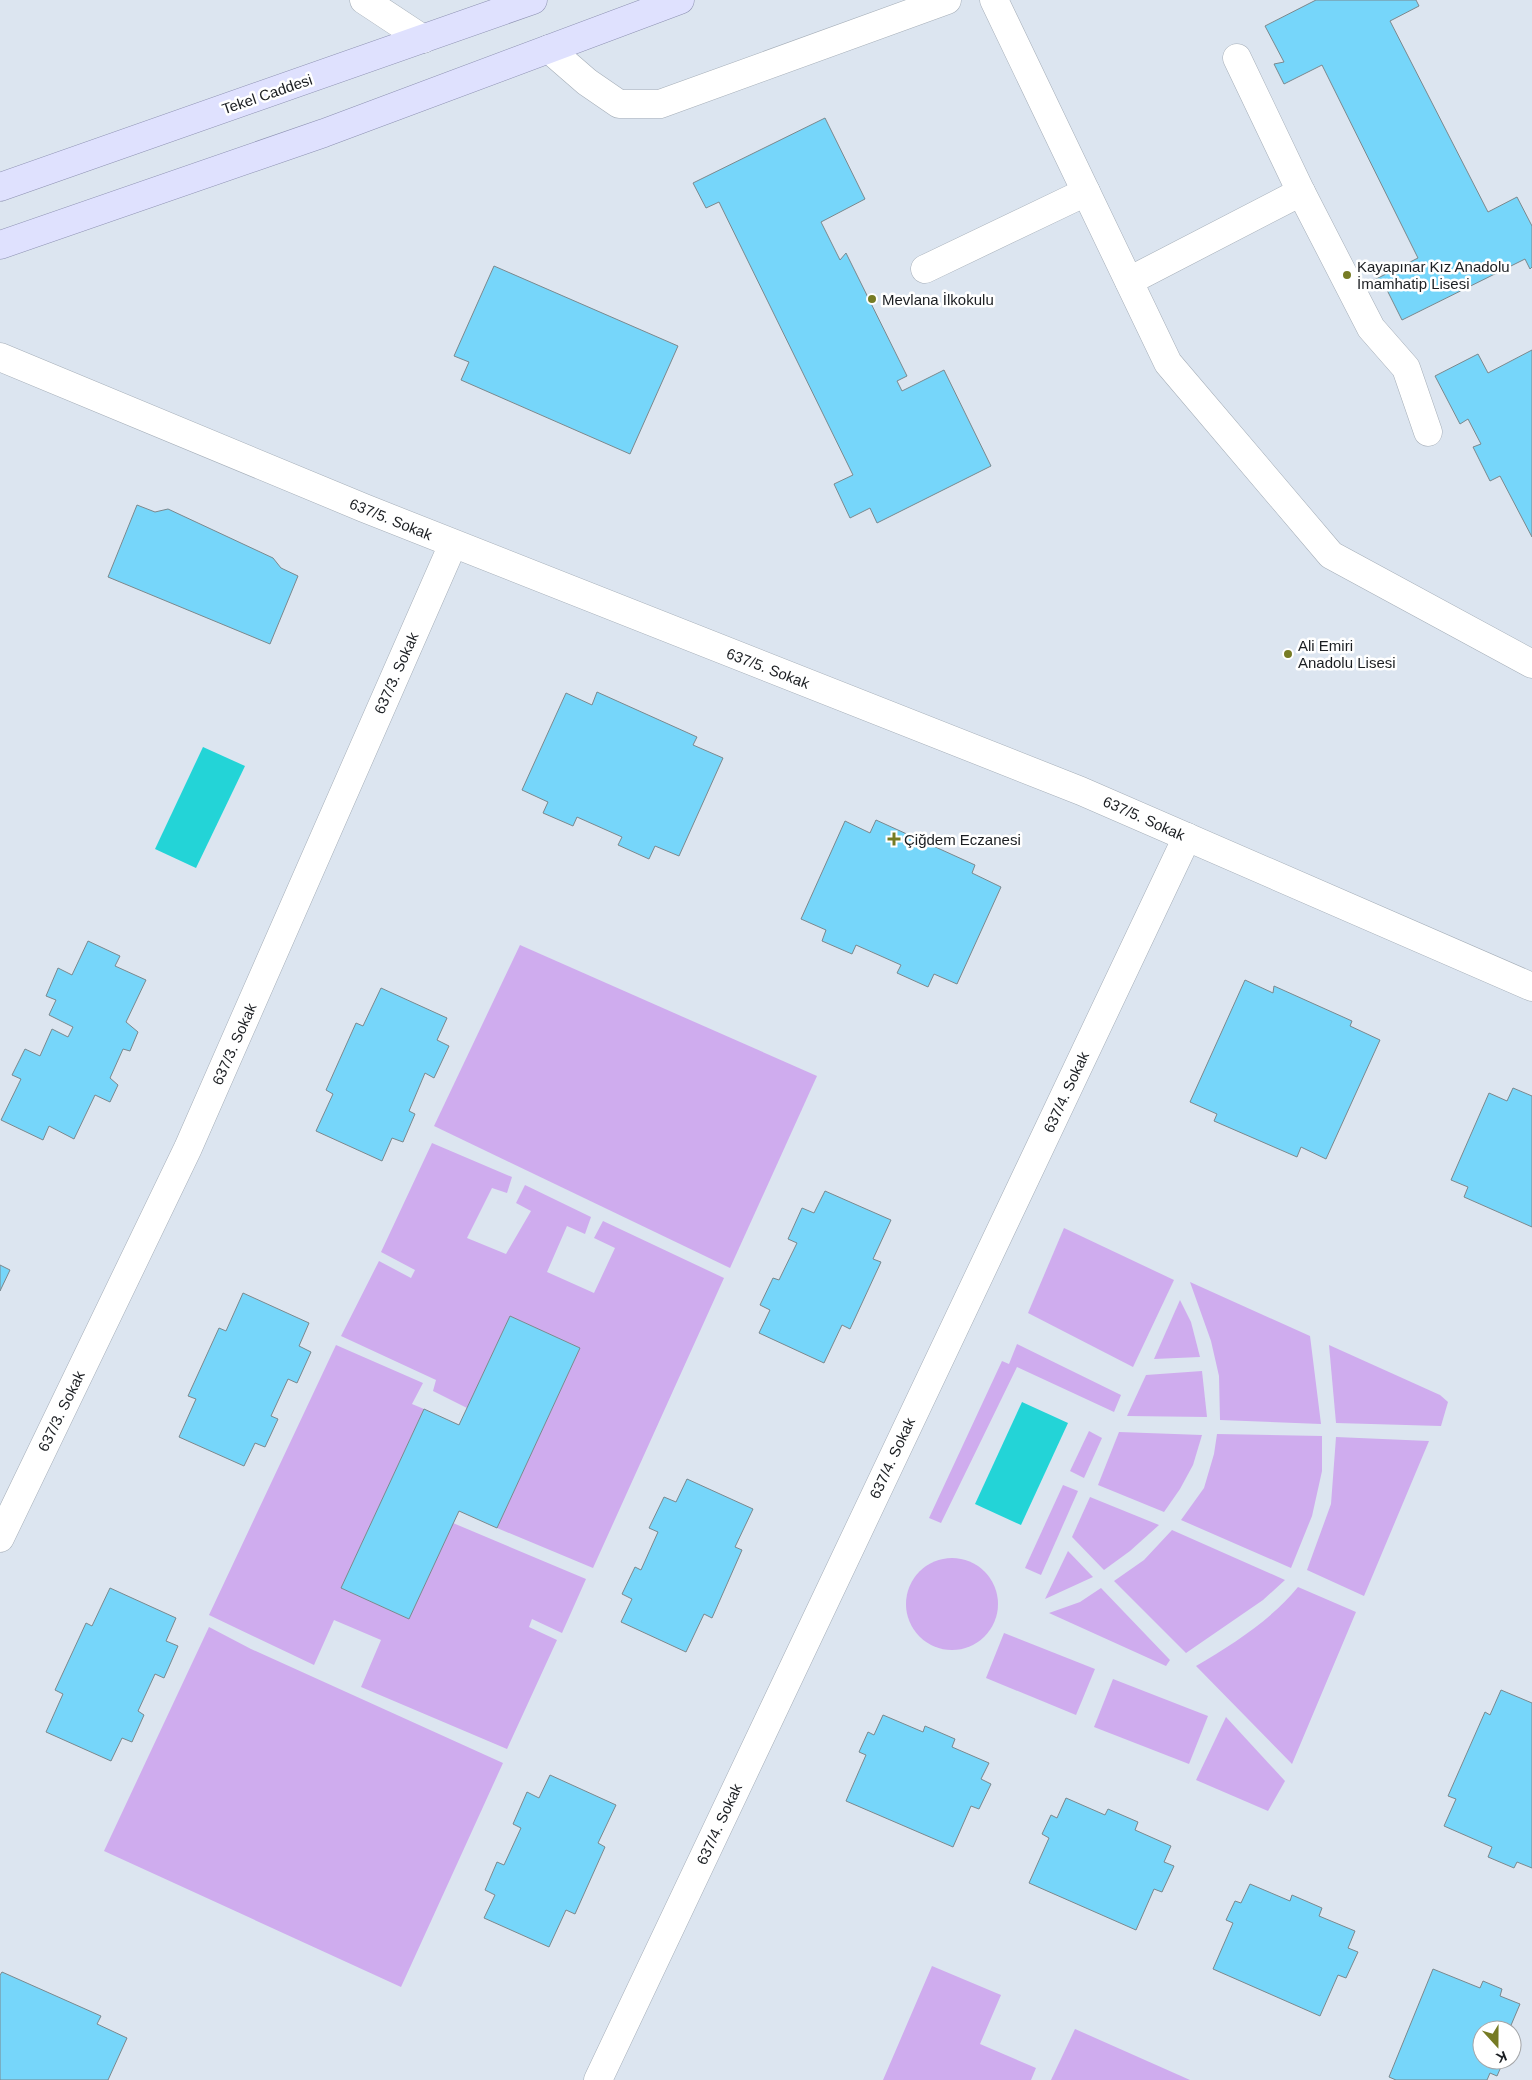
<svg xmlns="http://www.w3.org/2000/svg" width="1532" height="2080" viewBox="0 0 1532 2080" font-family="Helvetica,sans-serif">
<style>
.green{fill:#cfacee}
.water{fill:#23d4d7}
.building{fill:#76d6fa;stroke:#7b888d}
.lines{fill:none;stroke-linecap:round;stroke-linejoin:round}
.minor-casing{stroke:#a5aeb8;stroke-width:29}
.major-casing{stroke:#8c90b1;stroke-width:29}
.minor{stroke:#fff;stroke-width:28}
.major{stroke:#dfe1fe;stroke-width:28}
.poi-dot{fill:#767b24;stroke:#fff;stroke-width:2}
.labels{text-anchor:middle;dominant-baseline:central;stroke-width:5;stroke-linejoin:round;paint-order:stroke}
.street-label{font-size:15px;fill:#1b1e22;stroke:#fff}
.poi-label{font-size:15px;fill:#1b1e22;stroke:#fff;text-anchor:start}
</style>
<rect width="100%" height="100%" fill="#dce5f0"/>
<g class="green">
<polygon points="520,945 817,1076 730,1268 434,1126"/>
<polygon points="432,1143 512,1177 507,1193 492,1188 467,1238 506,1254 531,1211 516,1203 525,1185 591,1217 585,1234 567,1226 547,1272 594,1293 615,1248 594,1238 603,1221 724,1278 593,1568 497,1528 580,1348 510,1316 467,1408 433,1391 436,1380 341,1336 379,1261 411,1278 415,1270 381,1252"/>
<polygon points="1064,1228 1174,1280 1133,1367 1028,1313"/>
<polygon points="1190,1282 1310,1336 1321,1424 1220,1420 1219,1376 1211,1341"/>
<polygon points="1180,1300 1191,1322 1200,1357 1154,1359"/>
<polygon points="1017,1344 1121,1395 1114,1412 1017,1367 941,1523 929,1518 1002,1361 1009,1364"/>
<polygon points="336,1345 423,1383 412,1404 424,1409 341,1588 409,1619 453,1523 586,1579 562,1633 532,1619 529,1627 557,1640 507,1749 361,1687 381,1640 334,1620 314,1665 209,1615"/>
<polygon points="1329,1345 1440,1395 1448,1402 1441,1426 1336,1423"/>
<polygon points="1202,1371 1207,1417 1127,1416 1146,1375"/>
<polygon points="1089,1431 1102,1438 1084,1478 1070,1471"/>
<polygon points="1119,1432 1202,1435 1193,1465 1180,1489 1164,1512 1098,1485"/>
<polygon points="1217,1434 1322,1436 1322,1471 1312,1516 1291,1568 1181,1520 1204,1488 1214,1454"/>
<polygon points="1336,1437 1429,1441 1364,1596 1307,1570 1331,1504"/>
<polygon points="1063,1485 1078,1491 1041,1575 1025,1568"/>
<polygon points="1090,1497 1159,1525 1130,1551 1104,1570 1072,1537"/>
<polygon points="1172,1530 1285,1580 1263,1600 1186,1653 1114,1581 1144,1560"/>
<polygon points="1068,1551 1093,1577 1045,1599"/>
<circle cx="952" cy="1604" r="46"/>
<path d="M1298,1587L1356,1612L1292,1764L1196,1666C1233,1644 1271,1620 1298,1587Z"/>
<polygon points="1101,1588 1170,1660 1166,1666 1049,1613 1080,1602"/>
<polygon points="209,1627 251,1649 503,1763 401,1987 104,1851"/>
<polygon points="1004,1633 1095,1669 1076,1715 986,1678"/>
<polygon points="1113,1679 1208,1716 1189,1764 1094,1727"/>
<polygon points="1226,1717 1285,1781 1268,1811 1196,1780"/>
<polygon points="932,1966 1001,1995 980,2044 1036,2068 1031,2080 883,2080"/>
<polygon points="1075,2029 1190,2080 1051,2080"/>
</g>
<g class="water">
<polygon points="203,747 245,766 196,868 155,849"/>
<polygon points="1022,1402 1068,1423 1021,1525 975,1504"/>
</g>
<g class="building">
<polygon points="1316,0 1416,0 1419,6 1390,21 1488,212 1517,197 1532,226 1532,267 1530,269 1525,259 1402,320 1384,284 1376,289 1372,281 1418,258 1322,65 1284,84 1274,64 1284,62 1265,26"/>
<polygon points="825,118 865,199 821,222 840,260 846,253 907,376 897,381 902,391 944,370 991,466 877,523 870,508 850,518 834,484 853,475 719,202 706,208 693,183"/>
<polygon points="494,266 678,346 630,454 461,380 469,362 454,356"/>
<polygon points="1532,350 1532,537 1500,476 1490,481 1473,447 1481,444 1468,419 1460,424 1435,376 1478,354 1488,373"/>
<polygon points="137,505 155,512 168,509 273,558 281,568 298,576 270,644 108,577"/>
<polygon points="597,692 697,737 693,745 723,758 679,856 655,846 649,859 618,845 622,837 577,817 573,826 543,813 548,802 522,790 566,693 592,705"/>
<polygon points="876,820 975,865 972,873 1001,887 957,984 934,974 928,987 897,973 901,965 856,945 852,954 822,941 826,930 801,919 845,821 870,833"/>
<polygon points="88,941 120,956 115,966 146,980 126,1022 138,1032 130,1051 123,1049 110,1078 118,1085 110,1102 95,1095 74,1139 49,1126 43,1140 1,1120 21,1079 12,1075 25,1049 40,1056 52,1029 68,1037 73,1027 49,1015 56,1000 46,996 58,968 72,975"/>
<polygon points="1245,980 1273,993 1274,986 1352,1021 1350,1026 1380,1040 1326,1159 1301,1147 1297,1157 1214,1121 1217,1114 1190,1102"/>
<polygon points="381,988 447,1018 437,1040 449,1046 434,1078 425,1073 409,1111 415,1114 403,1142 392,1138 382,1161 316,1131 333,1094 326,1090 356,1023 363,1026"/>
<polygon points="1513,1088 1532,1096 1532,1227 1464,1197 1468,1187 1451,1180 1489,1093 1507,1101"/>
<polygon points="825,1191 891,1220 873,1259 881,1262 850,1329 842,1325 824,1363 759,1333 770,1310 760,1305 773,1278 779,1280 797,1243 788,1239 802,1208 814,1213"/>
<polygon points="0,1265 10,1270 0,1291"/>
<polygon points="243,1293 309,1323 299,1346 311,1352 297,1383 288,1379 271,1416 278,1419 265,1447 255,1443 244,1466 179,1437 196,1399 188,1396 219,1328 226,1331"/>
<polygon points="510,1316 580,1348 497,1528 459,1511 409,1619 341,1588 424,1409 459,1425"/>
<polygon points="687,1479 753,1509 735,1547 742,1550 712,1618 704,1614 686,1652 621,1622 632,1599 622,1594 635,1567 641,1570 658,1532 649,1528 664,1497 676,1502"/>
<polygon points="110,1588 176,1618 166,1641 178,1646 164,1678 155,1674 138,1711 144,1715 132,1742 122,1738 111,1761 46,1732 63,1694 55,1690 86,1623 92,1626"/>
<polygon points="1501,1690 1532,1703 1532,1868 1517,1862 1514,1868 1488,1857 1492,1847 1444,1826 1456,1799 1448,1796 1485,1712 1490,1715"/>
<polygon points="883,1715 923,1732 925,1726 955,1739 952,1747 989,1763 981,1779 991,1784 979,1809 971,1806 953,1847 846,1801 866,1755 859,1752 868,1732 874,1735"/>
<polygon points="550,1775 616,1805 598,1843 605,1847 575,1914 566,1910 549,1947 484,1918 495,1895 485,1890 497,1862 504,1865 521,1828 513,1824 527,1792 539,1798"/>
<polygon points="1066,1798 1105,1815 1108,1809 1138,1822 1135,1830 1171,1846 1164,1862 1174,1866 1162,1892 1154,1889 1136,1930 1029,1883 1049,1838 1042,1834 1051,1815 1057,1818"/>
<polygon points="1250,1884 1290,1901 1292,1895 1322,1908 1319,1916 1355,1931 1348,1948 1358,1952 1346,1978 1338,1975 1320,2016 1213,1969 1233,1923 1226,1920 1235,1901 1241,1903"/>
<polygon points="1433,1969 1480,1988 1483,1981 1502,1989 1500,1996 1520,2004 1509,2030 1482,2030 1482,2060 1504,2060 1497,2076 1490,2073 1487,2080 1396,2080 1389,2077"/>
<polygon points="2,1972 101,2016 97,2024 127,2038 108,2080 0,2080 0,1975"/>
</g>
<g class="lines">
<defs>
<g id="minor">
<polyline points="364,0 423,39"/>
<polyline points="994,0 1168,363 1331,555 1532,664"/>
<polyline points="549,49 587,82 619,104 660,104 947,0"/>
<polyline points="1237,58 1301,192 1371,328 1406,368 1428,432"/>
<polyline points="925,269 1086,192"/>
<polyline points="1129,281 1301,192"/>
<polyline points="0,357 364,508 1081,791 1532,987"/>
<polyline points="0,1538 188,1148 453,544"/>
<polyline points="598,2080 1187,837"/>
</g>
<g id="major">
<polyline points="0,187 533,0"/>
<polyline points="0,245 324,133 680,0"/>
</g>
</defs>
<use href="#minor" class="minor-casing"/>
<use href="#major" class="major-casing"/>
<use href="#minor" class="minor"/>
<use href="#major" class="major"/>
</g>
<g class="poi-dot">
<circle cx="1347" cy="275" r="5"/>
<circle cx="872" cy="299" r="5"/>
<circle cx="1288" cy="654" r="5"/>
<path d="M891.5 831.5h5v5h5v5h-5v5h-5v-5h-5v-5h5z"/>
</g>
<g class="labels">
<g class="street-label">
<text transform="translate(267 94) rotate(-19)">Tekel Caddesi</text>
<text transform="translate(391 519) rotate(22)">637/5. Sokak</text>
<text transform="translate(768 668) rotate(21)">637/5. Sokak</text>
<text transform="translate(396 673) rotate(-66)">637/3. Sokak</text>
<text transform="translate(1144 818) rotate(24)">637/5. Sokak</text>
<text transform="translate(234 1044) rotate(-66)">637/3. Sokak</text>
<text transform="translate(1066 1092) rotate(-65)">637/4. Sokak</text>
<text transform="translate(61 1411) rotate(-64)">637/3. Sokak</text>
<text transform="translate(892 1458) rotate(-65)">637/4. Sokak</text>
<text transform="translate(719 1824) rotate(-65)">637/4. Sokak</text>
</g>
<g class="poi-label">
<text x="1357" y="266">Kayapınar Kız Anadolu<tspan x="1357" dy="17">İmamhatip Lisesi</tspan></text>
<text x="882" y="299">Mevlana İlkokulu</text>
<text x="1298" y="645">Ali Emiri<tspan x="1298" dy="17">Anadolu Lisesi</tspan></text>
<text x="904" y="839">Çiğdem Eczanesi</text>
</g>
</g>
<g transform="translate(1497 2045) rotate(159)"><circle r="24" fill="#ffffff" stroke="#a4a5a7"/>
<path d="M0-4L9 19L0 12L-9 19Z" fill="#767b24"/>
<text y="-8" font-size="14" font-weight="bold" text-anchor="middle" fill="#1b1e22">K</text>
</g>
</svg>
